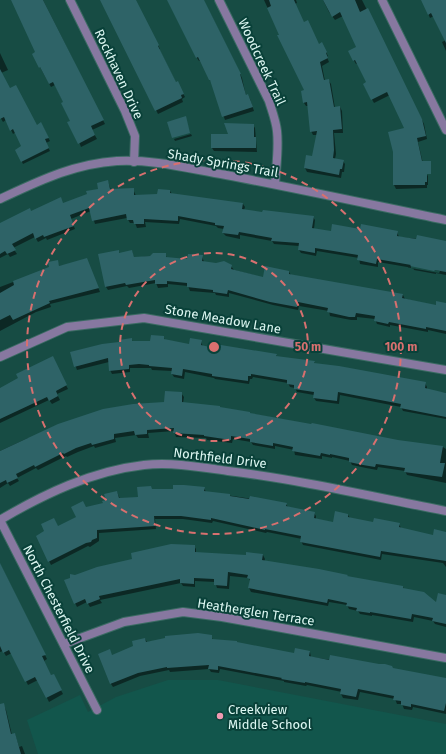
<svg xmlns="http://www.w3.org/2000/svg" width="446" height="754" viewBox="0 0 446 754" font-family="'Fira Sans',sans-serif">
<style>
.built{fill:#12564c}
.shadow{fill:#0007;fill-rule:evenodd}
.building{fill:#2e6367}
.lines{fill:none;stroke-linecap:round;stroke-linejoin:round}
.minor-casing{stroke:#3b6b63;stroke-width:10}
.minor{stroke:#8778a0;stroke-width:8}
.ring{fill:none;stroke:#d8706f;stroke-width:2;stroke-dasharray:7 5}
.poi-dot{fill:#f19ab3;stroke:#094139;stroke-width:1.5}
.labels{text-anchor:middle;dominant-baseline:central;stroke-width:4;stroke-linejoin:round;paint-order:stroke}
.street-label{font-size:13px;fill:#ddf7f2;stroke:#094139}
.poi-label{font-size:13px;fill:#ddf7f2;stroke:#094139;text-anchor:start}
.centre{fill:#d8706f;stroke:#094139;stroke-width:2}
.ring-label{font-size:12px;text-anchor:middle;font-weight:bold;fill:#d8706f;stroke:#094139;stroke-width:4;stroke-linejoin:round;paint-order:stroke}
</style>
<rect width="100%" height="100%" fill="#174c44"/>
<polygon class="built" points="168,680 218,680 446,724 446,754 38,754 27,720 80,695 88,712 116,697"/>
<g class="shadow">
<polygon points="12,0 43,0 105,124 92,130 97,139 81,147 64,103 55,85 51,87 40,67 33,54 36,53"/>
<polygon points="101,0 135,0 160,49 159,49 176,83 179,86 185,97 182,99 183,102 158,114"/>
<polygon points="168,0 201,0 211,15 242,78 246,96 248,95 250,99 254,111 225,120 212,83 210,80 200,61 199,61 197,58"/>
<polygon points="264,0 296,0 297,3 295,4 304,23 319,45 322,44 328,56 327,57 329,62 322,66 325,81 329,81 331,84 335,108 340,107 342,111 343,133 334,133 336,154 335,159 343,161 345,164 344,172 342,172 341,178 307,172 305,168 307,157 313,158 317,135 313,135 311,131 309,106 306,106 304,103 305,91"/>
<polygon points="323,0 362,0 424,124 427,139 418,142 425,172 428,176 428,185 427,185 427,188 396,189 394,185 394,152 406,128 390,95 374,103 364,85 368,83 358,63 356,64 349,52 357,48 343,16 335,20 329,12"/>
<polygon points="422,0 446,0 446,51 442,42 446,40 434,16 430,18"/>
<polygon points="0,53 8,70 1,73 9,90 36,126 43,127 50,141 46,143 50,151 23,164 16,150 23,147 16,132 13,134 6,120 3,122 0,117"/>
<polygon points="253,125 255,128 257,152 214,151 212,148 229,135"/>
<polygon points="191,134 192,136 175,141 174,139"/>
<path d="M108,182L111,190L133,189L136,196L158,195L170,191L172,194L243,204L245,207L244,210L263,214L313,217L315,220L314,229L332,232L361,230L397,232L399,237L446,242V275L436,273V274L414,270L413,268L378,262V267L360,264L359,258L317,251L316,256L301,253L299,250V246L274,244L272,241L240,235V239L226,236L223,233L224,229L218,228L216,226L180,219L179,224L145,222L146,227L137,228L135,223H130L127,218L95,224L91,211L71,219L75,229L47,240L46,238L38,242L35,237L13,248L17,254L10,257L8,254L0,258V224L31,212L63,204L99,190ZM411,265L440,271L439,273L411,268Z"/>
<polygon points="118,251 120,254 132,251 134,258 165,254 167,258 188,260 202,256 204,262 231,266 234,270 264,278 289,272 291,275 403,295 405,299 436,306 446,304 446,334 428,330 428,332 390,325 390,327 377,324 375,319 357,317 357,320 351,320 330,316 329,311 299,306 298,310 273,305 229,293 229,297 216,295 215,293 190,291 188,286 168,284 168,287 158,288 156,283 129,288 127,286 108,290 106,287"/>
<polygon points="57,261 59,266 88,263 100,292 50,304 51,307 36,312 0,331 0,287 50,268"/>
<polygon points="163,337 166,341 189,345 201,341 203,347 214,349 276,355 277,357 314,362 315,364 425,383 427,387 427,390 446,393 446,419 403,411 401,407 340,395 339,404 316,401 314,398 314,395 297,392 295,388 290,387 288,383 253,377 252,379 250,379 249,384 215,379 214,378 185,372 184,379 174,377 172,374 172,371 152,370 151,368 130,368 130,372 112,374 110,370 109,362 77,370 71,353 120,343 131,339 133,342 151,342"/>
<polygon points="54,361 68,389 57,394 60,400 52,404 49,400 0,423 0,389"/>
<polygon points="181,393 184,397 183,403 220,408 398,441 443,447 446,449 446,483 407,475 405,471 378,467 377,470 366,468 352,465 350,461 332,457 332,458 322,456 322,459 295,455 294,450 275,446 275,449 253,445 251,442 233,439 232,443 207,440 206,438 176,437 174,431 148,433 149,438 138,438 136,435 115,438 116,442 95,448 94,446 78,452 67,457 66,456 38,470 36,468 17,478 19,481 10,486 8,483 0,488 0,451 28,438 29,439 165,403"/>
<polygon points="204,488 206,492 286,504 288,507 314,513 316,516 316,519 334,523 348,515 350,518 374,523 399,524 401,528 433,537 446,533 446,567 443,563 382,554 381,560 303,545 301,541 302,539 267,532 266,533 213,521 212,523 183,519 155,519 156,529 99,533 99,541 90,547 88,546 51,565 49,561 58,527 77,517 86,508 104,504 117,492 120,499 139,498 153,490"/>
<polygon points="194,546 196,549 196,553 247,556 263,555 265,559 264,562 403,587 404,589 437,604 446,596 446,627 435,624 433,621 414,617 413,622 372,615 372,616 360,614 358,611 349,609 347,605 329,602 328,606 251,592 249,588 250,581 249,578 230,576 229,589 217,588 215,582 195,581 195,587 183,586 181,583 100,600 102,603 90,607 87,602 77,607 75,603 75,576"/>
<polygon points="0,564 47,659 44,661 51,676 53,675 63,694 49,702 38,680 28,685 12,653 6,656 3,651 0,652"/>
<polygon points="211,636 213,640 295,654 310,652 311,657 392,669 446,679 446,714 413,707 412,710 404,709 402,704 397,704 395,699 360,692 358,700 343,698 341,694 342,692 307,685 306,686 284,682 284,681 220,669 219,673 211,672 209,669 170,672 169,670 140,676 113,687 111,684 112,656 134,647 145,639 147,642"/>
<polygon points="0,706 4,706 6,710 12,735 15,734 19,747 22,746 25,754 0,754"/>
</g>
<g class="building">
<polygon points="11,0 43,0 104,120 91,126 95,135 78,144 67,122 70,121 61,103 63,102 53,82 49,84 40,67 39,68 32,54 35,52"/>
<polygon points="100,0 136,0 159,45 158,46 176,82 178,81 184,94 181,95 182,98 155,111"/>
<polygon points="167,0 204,0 241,74 240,74 246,95 248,94 253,107 222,117 210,80 209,80 198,57 196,58"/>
<polygon points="269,0 294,0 304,22 308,20 319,44 322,42 327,52 326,53 328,58 320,62 324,80 329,79 334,107 340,106 342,129 333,130 334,150 333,158 344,160 342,169 340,169 339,175 304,168 306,155 312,156 317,131 310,132 307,102 303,103 301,91 304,90 277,35 279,35 267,8 271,6"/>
<polygon points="323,0 355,0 360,12 368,8 422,119 426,136 417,138 422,161 431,161 431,174 427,174 427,182 425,182 425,185 393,185 393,152 388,132 404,128 387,92 371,100 363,84 366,82 355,60 353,61 348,51 356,47 340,12 332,17"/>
<polygon points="421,0 446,0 446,43 431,13 428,15"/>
<polygon points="0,69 10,88 16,85 37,125 41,122 49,138 45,139 49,148 21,162 15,150 21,146 13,129 10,131 4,117 0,119"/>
<polygon points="186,116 190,133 172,138 167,122"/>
<polygon points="224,123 254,124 254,137 256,137 256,148 211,148 211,134 228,134"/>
<polygon points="108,180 110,189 134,188 134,195 157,194 158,189 170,190 170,193 243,203 242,209 262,212 263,210 314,216 312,228 331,231 332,224 360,229 361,224 398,231 397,236 416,239 417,235 446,241 446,272 435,270 434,271 410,266 411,265 377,259 376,264 357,260 358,255 315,248 315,253 298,250 299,243 271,241 272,238 239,232 238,235 222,233 224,226 215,225 215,223 178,216 178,221 144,219 144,224 134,224 133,220 127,220 126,214 92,221 89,208 70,215 74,226 44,237 43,235 35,239 33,233 12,244 16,250 7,254 5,251 0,254 0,223 30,208 31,211 61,197 63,203 87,194 86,191 98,189 97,183"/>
<polygon points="119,250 119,253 132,250 134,257 150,256 153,253 166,253 166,257 187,259 188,254 203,255 202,261 216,263 224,261 232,265 231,269 263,277 265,266 289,271 289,274 403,294 402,298 436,305 436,301 446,303 446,331 426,327 426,329 389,322 388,324 374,321 375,316 356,313 355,317 349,317 327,312 328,308 298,302 297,307 270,302 228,290 227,294 213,292 213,290 187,287 187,283 167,281 167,284 155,284 155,280 126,285 125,283 105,287 98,254"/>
<polygon points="87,258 99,288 49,301 50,303 13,320 10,315 0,320 0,293 14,285 13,281 49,267 48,262 58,260 59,266"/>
<polygon points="151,335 164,336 164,339 189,344 190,338 202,340 201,345 214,348 221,345 277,354 276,356 315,361 314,363 339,366 426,382 425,388 446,393 446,417 400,408 401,404 338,392 337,401 313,398 314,392 294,389 294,385 287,384 287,380 251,374 251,376 248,376 248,381 212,376 212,374 183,369 182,376 171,374 172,368 149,366 149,365 139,364 129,365 129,369 109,371 108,358 74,367 70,352 102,344 119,342 119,340 132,338 132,341 150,341"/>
<polygon points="53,356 67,385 56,391 58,396 49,401 47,397 0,419 0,388 18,378 16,374"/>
<polygon points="165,391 182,392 182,402 220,406 220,407 250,412 250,413 311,424 312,423 398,440 443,446 440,463 445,463 442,477 404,472 405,468 376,464 375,467 363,465 349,462 349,458 330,454 330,455 321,453 320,456 292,451 293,447 273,443 273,446 250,442 250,439 231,436 231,440 204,436 204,435 173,433 174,428 147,430 147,434 135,435 134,431 114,434 114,439 92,445 91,443 76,448 64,454 63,453 35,467 34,465 16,474 18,478 7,483 6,480 0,483 0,451 58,424 103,409 133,404 164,402"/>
<polygon points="173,485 184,485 205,487 204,491 230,494 230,496 249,499 250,496 287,503 286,506 315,512 314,518 333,522 335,511 348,514 348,517 373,522 374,518 400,523 399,527 433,535 434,529 446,532 446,561 381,551 380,557 300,542 301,536 265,529 265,530 211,518 211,520 181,516 154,516 155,526 97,530 97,538 92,540 91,542 86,543 48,562 36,536 44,531 41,524 54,518 58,526 76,517 71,507 83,501 86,507 103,503 102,501 106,500 104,494 117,491 119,498 138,497 137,487 151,486 152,489 173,489"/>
<polygon points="171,544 195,545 195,552 246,555 246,552 263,554 262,560 319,569 348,575 347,576 403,586 403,588 424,592 436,602 438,593 446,595 446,624 432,621 433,618 412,614 411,619 370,612 370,613 356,611 357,608 346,606 347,603 328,599 327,603 248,588 250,579 247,578 248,575 228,572 227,586 214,585 214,579 194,578 194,584 180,583 180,579 99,596 100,599 87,604 85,599 74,604 64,580 70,578 70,574 75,575 97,567 132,559 131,553"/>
<polygon points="0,563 46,655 42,656 51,675 54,674 62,690 46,698 35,677 25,682 9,650 3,653 0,646"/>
<polygon points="198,633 212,635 212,639 237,641 237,642 294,653 295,648 310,651 309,656 329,660 330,655 379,664 385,664 392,666 393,668 446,678 446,703 444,711 411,704 411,707 401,705 401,701 393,700 394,696 358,689 356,697 340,694 341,689 305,682 305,683 281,679 282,678 218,666 218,670 208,669 209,665 167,668 167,667 138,673 110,684 98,654 110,649 112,655 133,646 132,641 145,638 146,642 165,638 165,636"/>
<polygon points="4,703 11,734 15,733 21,754 0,754 0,704"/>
</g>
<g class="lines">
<defs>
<g id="minor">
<polyline points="70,0 125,111 135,136 134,162"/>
<path d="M219,0L269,101C272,111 276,121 277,131C279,149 276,167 275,184"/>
<polyline points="382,0 446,130"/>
<path d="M0,199C39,181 73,164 117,161C154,159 190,169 226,175C299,189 373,205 446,220"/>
<polyline points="0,357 67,327 144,318 446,370"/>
<path d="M0,520C44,494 92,471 144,465C172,462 200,467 228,471C301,480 374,497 446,511"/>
<polyline points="0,520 97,710"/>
<polyline points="64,644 124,622 183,612 222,617 446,658"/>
</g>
</defs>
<use href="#minor" class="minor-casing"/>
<use href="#minor" class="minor"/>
</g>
<g class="ring">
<circle cx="214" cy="347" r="94"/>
<circle cx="214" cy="347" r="187"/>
</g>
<circle class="poi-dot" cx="220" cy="716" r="4"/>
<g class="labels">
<g class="street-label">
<text transform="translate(262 62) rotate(65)">Woodcreek Trail</text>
<text transform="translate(119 74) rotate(65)">Rockhaven Drive</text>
<text transform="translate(223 163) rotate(10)">Shady Springs Trail</text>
<text transform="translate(223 319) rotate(10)">Stone Meadow Lane</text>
<text transform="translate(220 458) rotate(7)">Northfield Drive</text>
<text transform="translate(59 609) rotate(63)">North Chesterfield Drive</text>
<text transform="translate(256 612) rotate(9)">Heatherglen Terrace</text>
</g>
<g class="poi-label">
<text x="228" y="709">Creekview<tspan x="228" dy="15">Middle School</tspan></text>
</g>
</g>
<circle cx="214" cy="347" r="6" class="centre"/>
<g class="ring-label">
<text x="308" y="351">50 m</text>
<text x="401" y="351">100 m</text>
</g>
</svg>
